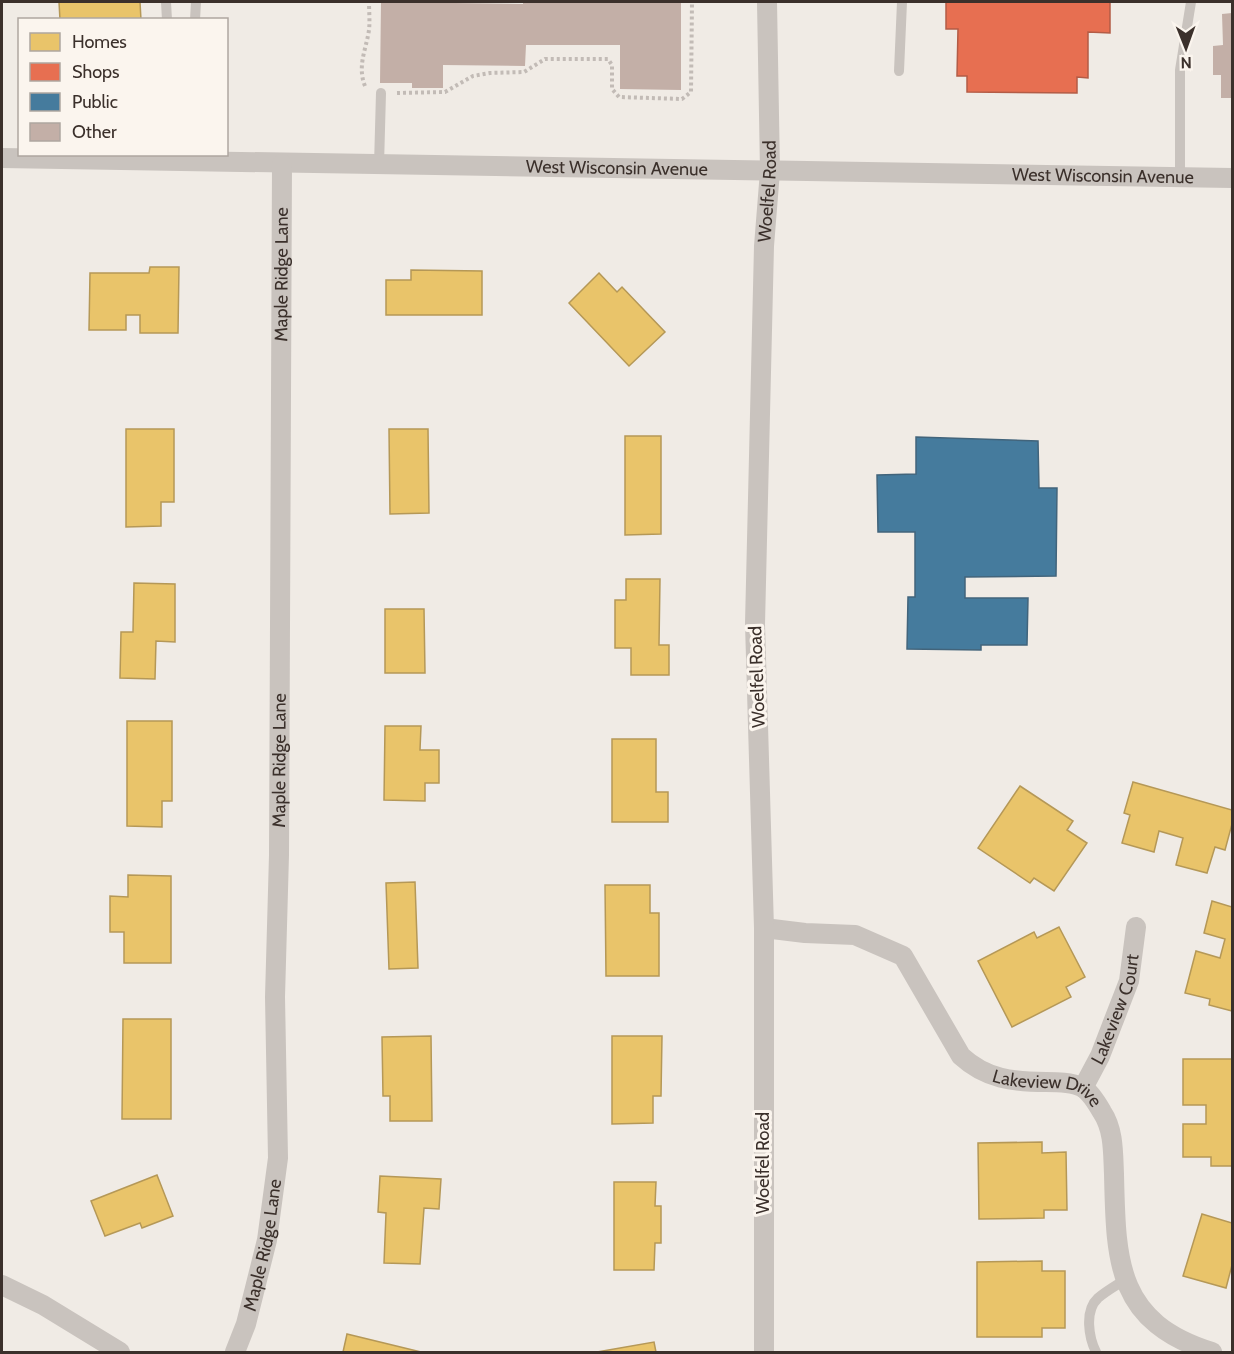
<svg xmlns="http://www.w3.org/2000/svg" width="1234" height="1354" viewBox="0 0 1234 1354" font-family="Cabin,sans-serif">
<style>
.homes{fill:#e9c46a;stroke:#b59857;stroke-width:1.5}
.shops{fill:#e76f51;stroke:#b35c46;stroke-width:1.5}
.public{fill:#457b9d;stroke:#42647b;stroke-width:1.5}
.building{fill:#c3afa7}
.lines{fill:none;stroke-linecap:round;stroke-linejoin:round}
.path{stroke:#c2bbb6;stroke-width:4;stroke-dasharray:3 3;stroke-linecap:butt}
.service{stroke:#c9c3be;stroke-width:10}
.minor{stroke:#c9c3be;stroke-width:20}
.labels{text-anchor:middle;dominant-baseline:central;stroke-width:6;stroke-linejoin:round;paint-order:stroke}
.street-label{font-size:18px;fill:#3b302b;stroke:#fbf5ee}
</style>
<rect width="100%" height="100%" fill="#f0ebe5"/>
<g class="homes">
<polygon points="59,2 140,2 141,20 60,20"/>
<polygon points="150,267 179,267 178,333 140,333 140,315 126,315 126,330 89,330 90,273 149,273"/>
<polygon points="411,270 482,271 482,315 386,315 386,280 411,280"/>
<polygon points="599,273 617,292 622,287 665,332 629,366 569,303"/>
<polygon points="126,429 174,429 174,502 161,502 161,526 126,527"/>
<polygon points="389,429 428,429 429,513 390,514"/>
<polygon points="625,436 661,436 661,534 625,535"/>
<polygon points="626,579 660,579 659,645 669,645 669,675 631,675 631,648 615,648 615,600 626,600"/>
<polygon points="134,583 175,584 175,642 156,641 155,679 120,678 121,632 133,632"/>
<polygon points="385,609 424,609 425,673 385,673"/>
<polygon points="127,721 172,721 172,801 162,801 162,827 127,826"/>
<polygon points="385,726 421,726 420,750 439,750 439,783 425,783 425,801 384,800"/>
<polygon points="612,739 656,739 656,792 668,792 668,822 612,822"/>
<polygon points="1133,782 1232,810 1232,824 1225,850 1215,847 1207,873 1176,865 1183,838 1159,831 1154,852 1122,843 1130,815 1124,813"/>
<polygon points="1020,786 1073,821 1067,830 1087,843 1054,891 1034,878 1030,883 978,848"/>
<polygon points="128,875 171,876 171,963 124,963 124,932 110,932 110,896 128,897"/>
<polygon points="415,882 418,968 389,969 386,883"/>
<polygon points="605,885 650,885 650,913 659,913 659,976 606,976"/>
<polygon points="1212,901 1232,907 1232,1011 1209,1005 1210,999 1185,993 1196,951 1220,958 1225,939 1204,933"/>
<polygon points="1059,927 1085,977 1066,987 1071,997 1012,1027 978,961 1034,932 1037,938"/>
<polygon points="123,1019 171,1019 171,1119 122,1119"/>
<polygon points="431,1036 432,1121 390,1121 390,1096 383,1096 382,1037"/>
<polygon points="612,1036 662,1036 661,1096 653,1096 653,1123 612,1124"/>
<polygon points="1183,1059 1232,1059 1232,1166 1211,1166 1211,1157 1183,1157 1183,1124 1206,1124 1206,1105 1183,1105"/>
<polygon points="1042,1142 1042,1153 1066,1152 1067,1210 1044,1210 1044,1218 979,1219 978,1143"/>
<polygon points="157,1175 173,1216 142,1228 140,1223 105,1236 91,1201"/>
<polygon points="380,1176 441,1179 439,1209 424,1208 420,1264 384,1263 386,1213 378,1212"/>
<polygon points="614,1182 656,1182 655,1206 661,1206 661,1243 655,1243 654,1270 614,1270"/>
<polygon points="1202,1214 1232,1223 1232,1265 1226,1288 1183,1276"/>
<polygon points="1042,1261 1042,1271 1065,1271 1065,1328 1042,1328 1042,1337 977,1337 977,1262"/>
<polygon points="347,1334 421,1352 343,1352"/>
<polygon points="654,1342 656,1352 597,1352"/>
</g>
<polygon class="shops" points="946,2 1110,2 1110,33 1088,32 1088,78 1077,77 1077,93 967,92 967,76 957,76 958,29 946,29"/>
<polygon class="public" points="916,437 1038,441 1039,488 1057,488 1056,576 965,577 965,598 1028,598 1027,645 981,645 981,650 907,649 908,597 915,597 915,532 878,532 877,475 916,474"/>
<g class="building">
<polygon points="381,2 523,4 523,2 681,2 681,90 620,89 620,45 526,45 525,66 443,65 443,88 412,88 412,83 380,83"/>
<polygon points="1232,13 1232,98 1221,98 1221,75 1213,75 1213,46 1223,45 1222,14"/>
</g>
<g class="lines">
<g class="path">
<path d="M365,86C357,66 366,50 369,30C370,21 369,11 369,2"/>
<polyline points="397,93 445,92 473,76 490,73 524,72 545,59 608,59 612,65 612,89 619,97 682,99 691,92 692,2"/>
</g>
<g class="service">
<polyline points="166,2 167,20"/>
<polyline points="195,20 196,2"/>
<polyline points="899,71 902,2"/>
<polyline points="379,165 381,93"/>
<polyline points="1180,177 1180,70 1191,2"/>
<path d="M1096,1352C1089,1338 1084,1311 1098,1298C1106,1291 1117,1285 1126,1279"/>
</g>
<g class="minor">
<path id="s1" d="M2,158L1232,178"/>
<path id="s2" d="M764,928L805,933L855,935L903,956L961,1056C986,1079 1013,1082 1046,1082C1057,1082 1071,1082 1082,1087C1089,1091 1098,1105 1102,1112C1114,1130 1113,1153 1114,1174C1116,1262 1116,1322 1212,1352"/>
<path id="s3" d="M1083,1088L1100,1056L1129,981L1136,927"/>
<polyline points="2,1285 43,1305 120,1352"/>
<path id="s4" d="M235,1352L246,1324L267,1240L278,1158L275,997L279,855L282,164"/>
<path id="s5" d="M764,1352V928L755,624L764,246L770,171L767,2"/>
</g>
</g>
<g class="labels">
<g class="street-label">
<text stroke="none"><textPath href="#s1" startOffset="615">West Wisconsin Avenue</textPath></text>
<text stroke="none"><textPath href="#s1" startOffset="1101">West Wisconsin Avenue</textPath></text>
<text stroke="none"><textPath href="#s5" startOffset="1161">Woelfel Road</textPath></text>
<text stroke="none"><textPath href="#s4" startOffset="1083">Maple Ridge Lane</textPath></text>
<text transform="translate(757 677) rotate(-92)">Woelfel Road</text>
<text stroke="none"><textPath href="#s4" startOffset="597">Maple Ridge Lane</textPath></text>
<text stroke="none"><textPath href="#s3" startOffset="86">Lakeview Court</textPath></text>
<text stroke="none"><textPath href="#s2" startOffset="354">Lakeview Drive</textPath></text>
<text transform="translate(763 1163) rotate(-90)">Woelfel Road</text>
<text stroke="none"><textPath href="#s4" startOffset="111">Maple Ridge Lane</textPath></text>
</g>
</g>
<rect width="1234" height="1354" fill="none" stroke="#3b302b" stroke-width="6"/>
<rect x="18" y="18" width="210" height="138" fill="#fbf5ee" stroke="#aea6a0" stroke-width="1.5"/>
<rect x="30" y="33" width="30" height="18" fill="#e9c46a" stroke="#aea6a0" stroke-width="1.5"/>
<text x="72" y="48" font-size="18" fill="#3b302b">Homes</text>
<rect x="30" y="63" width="30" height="18" fill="#e76f51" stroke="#aea6a0" stroke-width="1.5"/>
<text x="72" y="78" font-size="18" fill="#3b302b">Shops</text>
<rect x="30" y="93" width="30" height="18" fill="#457b9d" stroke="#aea6a0" stroke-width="1.5"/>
<text x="72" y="108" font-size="18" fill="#3b302b">Public</text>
<rect x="30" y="123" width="30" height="18" fill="#c3afa7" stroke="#aea6a0" stroke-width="1.5"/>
<text x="72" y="138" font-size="18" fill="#3b302b">Other</text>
<g transform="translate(1186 48) rotate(179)" stroke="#fbf5ee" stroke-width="4.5" paint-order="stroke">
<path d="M0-4.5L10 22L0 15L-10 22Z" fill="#3b302b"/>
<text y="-9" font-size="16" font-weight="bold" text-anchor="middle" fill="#3b302b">N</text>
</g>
</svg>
